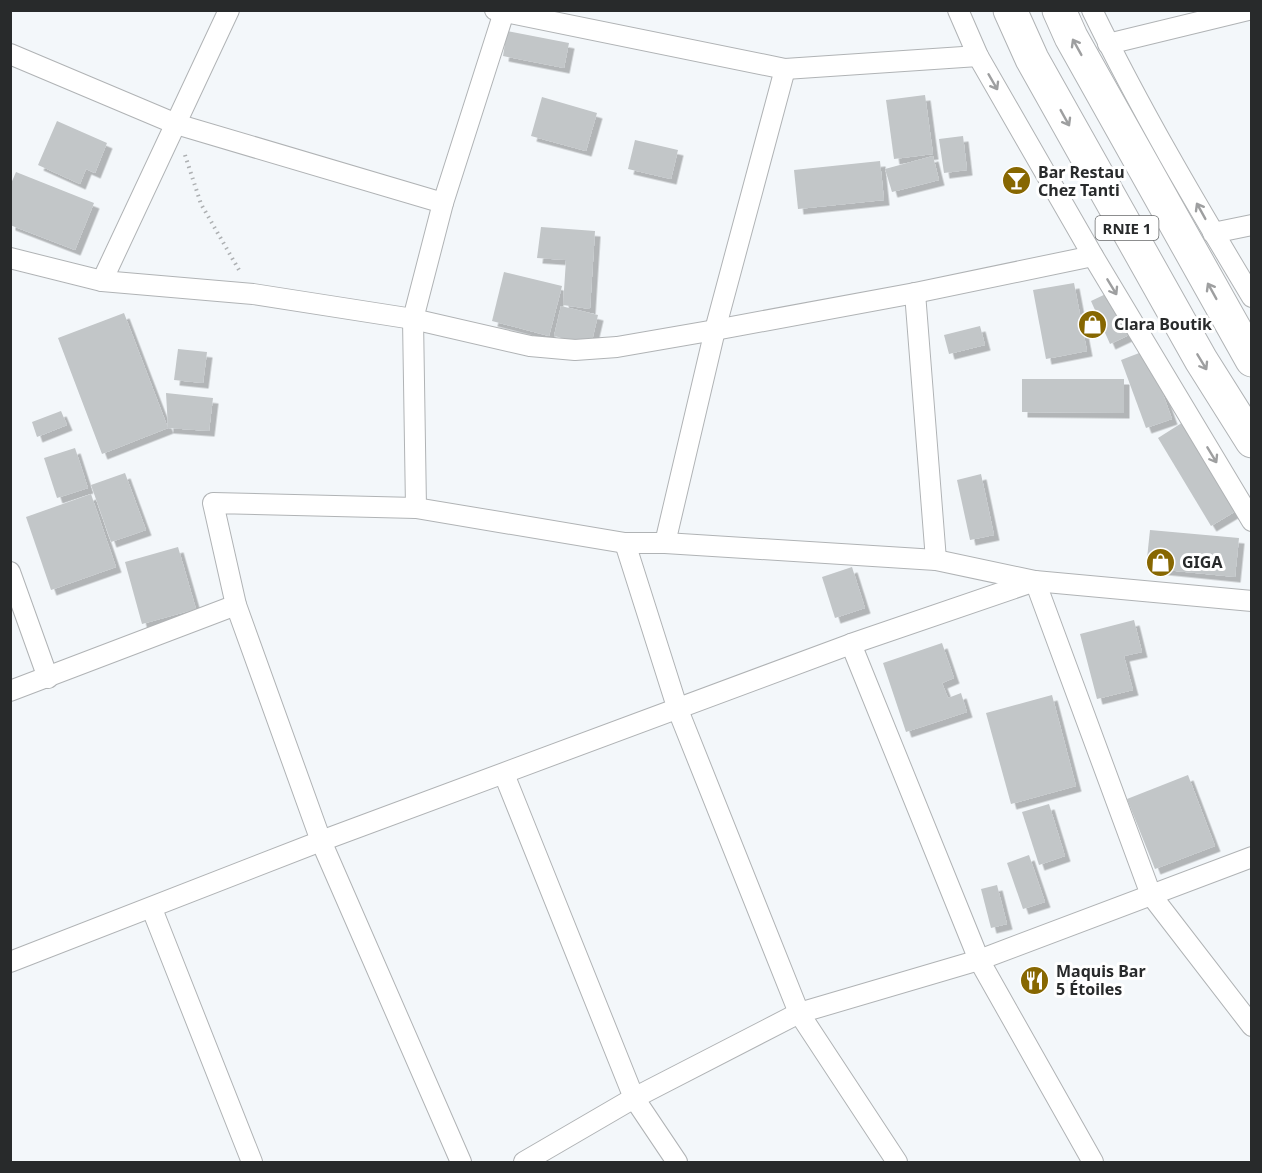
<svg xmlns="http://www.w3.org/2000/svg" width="1262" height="1173" viewBox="0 0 1262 1173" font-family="'Noto Sans',sans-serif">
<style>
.building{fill:#c2c6c8;filter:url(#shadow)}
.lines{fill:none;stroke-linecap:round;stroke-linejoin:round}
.minor-casing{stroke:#b0b3b5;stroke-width:22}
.trunk-casing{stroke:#b0b3b5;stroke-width:35}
.path{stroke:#adb0b2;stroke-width:4;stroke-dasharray:1.5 4.5;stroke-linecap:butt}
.minor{stroke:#fff;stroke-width:20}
.trunk{stroke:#fff;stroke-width:33}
.oneway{stroke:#9e9fa0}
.labels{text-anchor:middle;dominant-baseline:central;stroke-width:6;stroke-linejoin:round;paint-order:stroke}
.shield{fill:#fff;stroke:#686a6b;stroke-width:1.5}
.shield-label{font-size:15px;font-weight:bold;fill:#282a2b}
.poi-label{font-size:16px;font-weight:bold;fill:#282a2b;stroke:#fff;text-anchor:start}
</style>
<defs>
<filter id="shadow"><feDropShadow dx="5.5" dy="5.5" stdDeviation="0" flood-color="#0004"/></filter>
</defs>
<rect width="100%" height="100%" fill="#f3f7fa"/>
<g class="building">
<polygon points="507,31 569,43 564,68 503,56"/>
<polygon points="925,95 933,154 894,159 886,100"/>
<polygon points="542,97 597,113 586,151 531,136"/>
<polygon points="57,121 107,143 95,173 86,169 80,184 38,165"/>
<polygon points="963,136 967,170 944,173 939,139"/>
<polygon points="635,140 678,150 671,179 628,169"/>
<polygon points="933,156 939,180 892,192 885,169"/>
<polygon points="880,161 884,200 798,209 794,170"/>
<polygon points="16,172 94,203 75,250 10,225 10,186"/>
<polygon points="541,227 595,231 590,309 563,305 566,260 537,258"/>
<polygon points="504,272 562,286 549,336 492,321"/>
<polygon points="1074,283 1087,351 1046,359 1033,290"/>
<polygon points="1110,292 1129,335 1110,344 1091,301"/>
<polygon points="561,306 598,315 591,345 554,336"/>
<polygon points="124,313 168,428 166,393 213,398 209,431 168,428 102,454 58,338"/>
<polygon points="980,326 985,345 949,354 944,335"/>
<polygon points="178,349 207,352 203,383 174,380"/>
<polygon points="1147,350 1172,419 1146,428 1121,360"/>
<polygon points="1022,379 1124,379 1124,413 1022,412"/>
<polygon points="61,411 67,425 37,437 32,422"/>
<polygon points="1188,419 1241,508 1211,526 1158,438"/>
<polygon points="75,448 88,488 57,498 44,458"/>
<polygon points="125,473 146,530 111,542 91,485"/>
<polygon points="981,474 994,535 970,540 957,480"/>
<polygon points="91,494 116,567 51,590 26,517"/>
<polygon points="1150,530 1239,538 1235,577 1146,568"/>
<polygon points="178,547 196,609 142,624 125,562"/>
<polygon points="852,567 865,608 835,618 822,577"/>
<polygon points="1134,620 1142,652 1124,656 1133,690 1097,699 1080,634"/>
<polygon points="942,643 954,678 942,683 948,698 961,693 967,712 906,732 883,663"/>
<polygon points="1052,695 1076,786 1011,804 986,713"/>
<polygon points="1188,775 1215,846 1155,869 1127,799"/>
<polygon points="1049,804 1065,856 1039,865 1022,812"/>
<polygon points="1029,855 1045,902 1023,909 1007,863"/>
<polygon points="997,885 1007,924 991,928 981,889"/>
</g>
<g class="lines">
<defs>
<g id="minor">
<polyline points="495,10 785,69 978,56"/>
<polyline points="958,10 978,56 1093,256 1252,521"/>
<path d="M1092,10C1140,109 1196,204 1252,297"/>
<polyline points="1108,44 1248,10"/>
<polyline points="10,54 176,124 443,203"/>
<polyline points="1213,233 1252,225"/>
<polyline points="10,258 102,281 253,294 413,319 530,346 575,350 617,347 715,330 915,293 1093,256"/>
<polyline points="102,281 229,10"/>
<polyline points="915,293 936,560"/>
<polyline points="416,508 413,319 443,203 504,12"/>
<polyline points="625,543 678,710 799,1013 897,1162"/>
<polyline points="665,543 715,330 785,69"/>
<polyline points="10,572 48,678"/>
<polyline points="851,644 979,960 1093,1162"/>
<polyline points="10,691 236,605"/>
<polyline points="504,774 634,1098 677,1162"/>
<polyline points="152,909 252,1162"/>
<polyline points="10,962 321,841 851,644 1035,581 1151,895 1252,1026"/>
<polyline points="461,1162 321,841 236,605 213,503 416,508 625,543 665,543 936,560 1035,581 1252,601"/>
<polyline points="524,1162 634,1098 799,1013 979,960 1252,857"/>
</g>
<g id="trunk">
<polyline points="1010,10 1032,59 1201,360 1252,441"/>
<polyline points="1059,10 1071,37 1252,360"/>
</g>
</defs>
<use href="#minor" class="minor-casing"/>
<use href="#trunk" class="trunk-casing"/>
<polyline class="path" points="185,155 201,204 239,270"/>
<use href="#minor" class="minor"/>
<use href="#trunk" class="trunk"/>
</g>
<defs><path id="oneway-shaft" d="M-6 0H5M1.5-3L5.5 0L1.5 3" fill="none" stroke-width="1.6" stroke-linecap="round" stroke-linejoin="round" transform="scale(1.5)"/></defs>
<g class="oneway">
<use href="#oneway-shaft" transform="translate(1077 47) rotate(-119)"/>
<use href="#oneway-shaft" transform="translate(993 82) rotate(60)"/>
<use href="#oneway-shaft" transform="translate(1065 118) rotate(61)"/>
<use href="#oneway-shaft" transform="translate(1201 211) rotate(-119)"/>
<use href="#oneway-shaft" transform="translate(1112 287) rotate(59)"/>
<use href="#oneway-shaft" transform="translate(1212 291) rotate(-119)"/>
<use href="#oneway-shaft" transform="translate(1202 362) rotate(59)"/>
<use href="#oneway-shaft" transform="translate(1212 455) rotate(59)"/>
</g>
<defs>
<symbol id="bar-disc" viewBox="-11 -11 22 22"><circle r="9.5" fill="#876701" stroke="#fff"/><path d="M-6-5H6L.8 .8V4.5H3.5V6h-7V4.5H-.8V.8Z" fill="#fff"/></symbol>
<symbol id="shop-disc" viewBox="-11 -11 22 22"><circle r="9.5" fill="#876701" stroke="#fff"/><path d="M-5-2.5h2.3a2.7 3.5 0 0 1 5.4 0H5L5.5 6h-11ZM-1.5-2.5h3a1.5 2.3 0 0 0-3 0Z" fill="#fff"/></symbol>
<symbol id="restaurant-disc" viewBox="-11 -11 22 22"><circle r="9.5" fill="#876701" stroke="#fff"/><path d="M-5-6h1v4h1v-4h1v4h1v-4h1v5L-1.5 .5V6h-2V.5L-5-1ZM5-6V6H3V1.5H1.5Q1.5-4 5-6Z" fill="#fff"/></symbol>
</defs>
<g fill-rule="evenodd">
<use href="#bar-disc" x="1000" y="164" width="33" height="33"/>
<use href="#shop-disc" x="1076" y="308" width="33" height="33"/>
<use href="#shop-disc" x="1144" y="546" width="33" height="33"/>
<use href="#restaurant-disc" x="1018" y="964" width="33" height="33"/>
</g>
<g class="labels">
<rect class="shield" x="1095.5" y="216" width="63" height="24" rx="4.5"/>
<g class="shield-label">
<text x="1127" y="228">RNIE 1</text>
</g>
<g class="poi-label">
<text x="1038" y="172">Bar Restau<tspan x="1038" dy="18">Chez Tanti</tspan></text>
<text x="1114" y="324">Clara Boutik</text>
<text x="1182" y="562">GIGA</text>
<text x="1056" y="971">Maquis Bar<tspan x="1056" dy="18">5 Étoiles</tspan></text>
</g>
</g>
<rect width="1262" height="1173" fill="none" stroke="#282a2b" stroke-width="24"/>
</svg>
